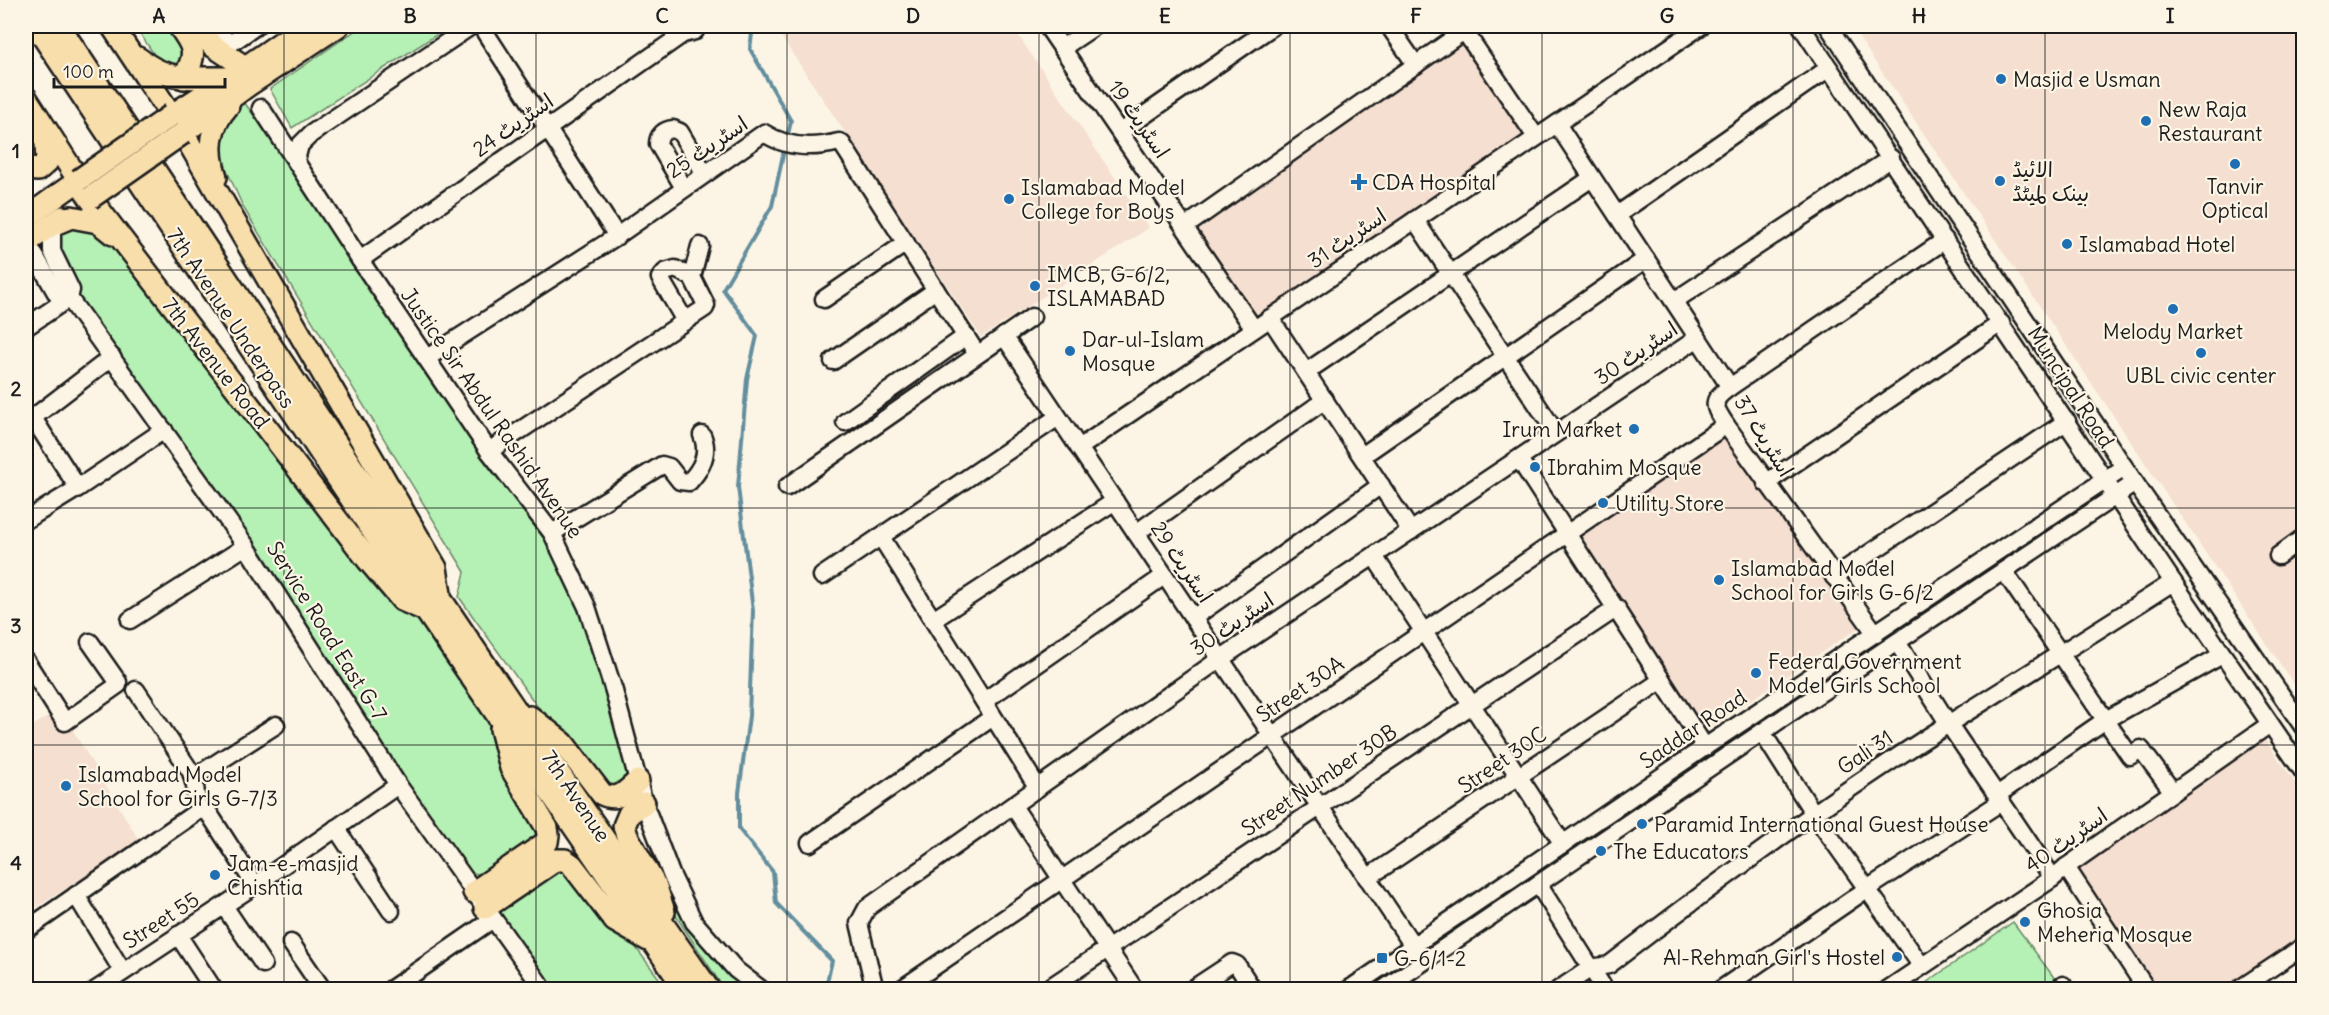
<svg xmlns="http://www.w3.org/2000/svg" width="2329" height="1015" font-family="Delius,'Playpen Sans Arabic',sans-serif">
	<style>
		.built { fill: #f5dfd0 }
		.green { fill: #b5f0b4; stroke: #688668; stroke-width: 1.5 }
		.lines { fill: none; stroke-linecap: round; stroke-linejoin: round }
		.stream { stroke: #648e9e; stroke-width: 4 }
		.minor-casing { stroke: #1c1c1c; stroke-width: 21 }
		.major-casing { stroke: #1c1c1c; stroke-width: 26 }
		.minor { stroke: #fcf5e5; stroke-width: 16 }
		.major { stroke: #f8deab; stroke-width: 21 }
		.major-bridge-casing { stroke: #1c1c1c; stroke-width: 26; stroke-linecap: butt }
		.major-bridge { stroke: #f8deab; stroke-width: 21 }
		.grid { fill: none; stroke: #1c1c1c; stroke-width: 1.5; stroke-opacity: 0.55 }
		.poi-dot { fill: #1f6fb2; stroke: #fcf5e5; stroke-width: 2 }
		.labels { text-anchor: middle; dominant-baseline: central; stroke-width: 4.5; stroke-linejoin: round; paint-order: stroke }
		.poi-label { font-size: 21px; fill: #1c1c1c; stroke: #fcf5e5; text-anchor: start }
		.street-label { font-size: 21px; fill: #1c1c1c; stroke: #fcf5e5 }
		.neatline { fill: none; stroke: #1c1c1c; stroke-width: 2 }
		.grid-label { font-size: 20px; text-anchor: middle; font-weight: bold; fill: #1c1c1c }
	</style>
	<rect width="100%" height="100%" fill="#fcf5e5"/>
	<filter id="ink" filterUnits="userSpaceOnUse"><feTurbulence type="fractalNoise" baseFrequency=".0167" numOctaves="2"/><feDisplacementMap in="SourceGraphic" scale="12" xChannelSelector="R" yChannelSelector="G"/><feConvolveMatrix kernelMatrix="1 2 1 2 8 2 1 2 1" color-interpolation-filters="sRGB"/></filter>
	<g filter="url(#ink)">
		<!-- built -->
		<g class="built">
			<path d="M 774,26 L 1012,26 L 1149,228 L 981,337 Z"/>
			<path d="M 1851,26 L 2303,26 L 2303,698 L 1963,192 Z"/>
			<path d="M 1462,36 L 1530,138 L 1256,320 L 1192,227 Z"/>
			<path d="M 1726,435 L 1863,625 L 1704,731 L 1577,534 Z"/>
			<path d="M 60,709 L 140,842 L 26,914 L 26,730 Z"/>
			<path d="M 2262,735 L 2303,794 L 2303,940 L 2232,989 L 2151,989 L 2071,868 Z"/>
		</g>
		<!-- green -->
		<g class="green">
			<path d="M 135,26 L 170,26 L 182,42 L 181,59 L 174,65 L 159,62 Z"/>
			<path d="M 362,26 L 450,26 L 292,128 L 270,89 Z"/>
			<path d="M 244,102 L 375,282 L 563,556 L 605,665 L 630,773 L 624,785 L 607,785 L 595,765 L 565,730 L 537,706 L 459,597 L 465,572 L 243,207 L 218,150 L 225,120 Z"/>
			<path d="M 98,222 L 347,533 L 404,613 L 419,617 L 487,720 L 498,762 L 537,826 L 537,834 L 480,874 L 471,873 L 414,794 L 142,385 L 78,298 L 62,267 L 56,227 Z"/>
			<path d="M 567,868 L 600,914 L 634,945 L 667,989 L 548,989 L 492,910 L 555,869 Z"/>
			<path d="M 675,907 L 709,952 L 753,989 L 724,989 L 676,916 Z"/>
			<path d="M 2013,922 L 2058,983 L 2050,990 L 1916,990 Z"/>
		</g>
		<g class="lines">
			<!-- stream -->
			<g class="stream">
				<path d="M 753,26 L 750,49 L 791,121 L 787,139"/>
				<path d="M 785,146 L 772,206 L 723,289 L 757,336 L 747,379 L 738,487 L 753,611 L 749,716 L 739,793 L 739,829 L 773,872 L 776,903 L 832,961 L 825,990"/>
			</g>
			<!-- minor casing -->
			<g class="minor-casing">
				<g id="minor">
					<path d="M 216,26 L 226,41 L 225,55"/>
					<path d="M 481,26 L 617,236"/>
					<path d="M 1047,26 L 1254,329"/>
					<path d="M 1389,26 L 1416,65"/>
					<path d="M 1461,26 L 1536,137"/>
					<path d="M 1801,26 L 2173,582 L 2304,773"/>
					<path d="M 1828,26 L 2135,483 L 2304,728"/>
					<path d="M 227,46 L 256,26"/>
					<path d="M 1062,48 L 1095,26"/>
					<path d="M 261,108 L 360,260 L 489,451 L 552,533 L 587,607 L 614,691 L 644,803 L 671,874 L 694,922 L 736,970 L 762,990"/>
					<path d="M 1557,124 L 1730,387"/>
					<path d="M 1120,132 L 1273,26"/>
					<path d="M 296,160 L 300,145 L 311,134 L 471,26"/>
					<path d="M 684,188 L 658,144 C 658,135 664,130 673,129 L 680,132 L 705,174"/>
					<path d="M 1617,215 L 1829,68"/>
					<path d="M 1415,220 L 1556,433"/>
					<path d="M 52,225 L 52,251 L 71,290 L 69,298"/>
					<path d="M 1186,226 L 1471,26"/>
					<path d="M 27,242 L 58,296 L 69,298"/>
					<path d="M 360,260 L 683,34 L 695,31"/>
					<path d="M 69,298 L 246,546 L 398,785 L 544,990"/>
					<path d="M 824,299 L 906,243"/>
					<path d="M 1674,301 L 1891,158"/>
					<path d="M 1270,318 L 1411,531"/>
					<path d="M 685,321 L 660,278 L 665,272 L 675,269 L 692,277"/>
					<path d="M 26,327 L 69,298"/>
					<path d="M 1004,336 L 1418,953"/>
					<path d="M 427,358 L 617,236 L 764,133 C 787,148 812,149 839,142 L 842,144 L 977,354"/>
					<path d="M 833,361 L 936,290"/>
					<path d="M 1306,372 L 1592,178"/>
					<path d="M 33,418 L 78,488"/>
					<path d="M 845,422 L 966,336"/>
					<path d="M 26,423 L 112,357"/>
					<path d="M 1079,448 L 1701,26"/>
					<path d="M 489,451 L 705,308 L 706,305 L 692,277 L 700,246"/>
					<path d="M 1362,456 L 1646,259"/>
					<path d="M 1519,459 L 1705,747"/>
					<path d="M 1766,483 L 2001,323"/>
					<path d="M 787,487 L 1032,317"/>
					<path d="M 26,520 L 78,488 L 164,430"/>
					<path d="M 552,533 L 662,465 L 669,467 L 680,481 L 689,482 C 702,468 710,453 702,435"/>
					<path d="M 1136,533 L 1325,400"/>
					<path d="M 881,537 L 1038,788"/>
					<path d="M 1374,556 L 1563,844"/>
					<path d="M 2278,556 L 2304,537"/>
					<path d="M 2004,571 L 2130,756 L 2141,749 L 2173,792"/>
					<path d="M 822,576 L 1058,417"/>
					<path d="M 1834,577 L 2067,421"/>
					<path d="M 1193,618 L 1381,485"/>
					<path d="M 130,620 L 246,546"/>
					<path d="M 933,620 L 1115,501"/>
					<path d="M 1876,634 L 1726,425 C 1713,405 1710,401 1730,387 L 1945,240"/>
					<path d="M 1897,642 L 1948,723 L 2053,878"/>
					<path d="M 26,661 L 65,722 L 118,685 L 118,682 L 90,642"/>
					<path d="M 136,690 L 191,772 L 195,786 L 198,811"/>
					<path d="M 984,701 L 1164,576"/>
					<path d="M 1762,732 L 1814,814 L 1921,965"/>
					<path d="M 193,778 L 276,725"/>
					<path d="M 1997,795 L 2104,721 L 2222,655"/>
					<path d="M 1013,806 L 1135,990"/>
					<path d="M 336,828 L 391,911"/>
					<path d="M 810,843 L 993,717"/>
					<path d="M 2066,867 L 2147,990"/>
					<path d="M 1367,878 L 1662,680"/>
					<path d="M 1538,884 L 1605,990"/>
					<path d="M 76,895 L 123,972"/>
					<path d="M 224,906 L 263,964"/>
					<path d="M 26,930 L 198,811 L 205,810 L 210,815 L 255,885"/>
					<path d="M 178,935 L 214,990"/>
					<path d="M 291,943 L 323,990"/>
					<path d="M 96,990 L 255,885 L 398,785"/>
					<path d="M 390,990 L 493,919"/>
					<path d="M 875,990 L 859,923 L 867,908 L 1220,659 L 1698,338"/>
					<path d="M 900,990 L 1726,425"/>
					<path d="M 1046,990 L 1617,608"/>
					<path d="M 1191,990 L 1232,963 L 1237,965 L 1253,990"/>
					<path d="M 1348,990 L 1705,747 L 2124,467"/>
					<path d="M 1382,990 L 1762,732 L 2135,483"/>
					<path d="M 1558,990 L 1591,968 L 1609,965 C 1719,880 1832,797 1950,723 C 2024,676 2099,630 2173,582"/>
					<path d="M 1720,990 L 1867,889 L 2001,802"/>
					<path d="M 1887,990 L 2053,878 L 2066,867 L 2270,724"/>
					<path d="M 2056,990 L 2063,985"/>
					<path d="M 2238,990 L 2304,946"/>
				</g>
			</g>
			<!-- major casing -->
			<g class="major-casing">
				<g id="major">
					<path d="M 36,26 L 426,611 L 686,990"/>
					<path d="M 59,26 C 273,349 486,672 709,990"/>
					<path d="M 112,26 L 183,133 L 436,568 L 440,594"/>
					<path d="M 179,26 C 195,48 197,53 184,78"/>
					<path d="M 197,26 L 213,46 L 245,67"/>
					<path d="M 138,58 C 169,83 192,77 230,78"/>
					<path d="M 26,98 L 90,198 L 368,560 L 402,600 L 423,609"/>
					<path d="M 172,115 L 230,78 L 305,26"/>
					<path d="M 183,133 L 247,86 L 338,26"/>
					<path d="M 26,169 L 38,170 L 47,162 L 46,143 L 41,131"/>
					<path d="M 216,177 C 207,150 209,127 228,106"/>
					<path d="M 26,218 L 79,180"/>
					<path d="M 52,225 L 71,217 L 98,222 L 113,234"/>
					<path d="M 26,243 L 63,217"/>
					<path d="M 530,717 L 563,743 L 602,794 C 619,802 625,792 638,781"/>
					<path d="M 644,803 L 629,814 L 624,826 L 627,836 L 656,887 L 664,912"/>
					<path d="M 474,892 L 547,842 L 548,835 L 547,828 L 511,768 L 501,729"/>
					<path d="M 485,908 L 556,860 L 565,860 L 572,865 L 615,921 L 648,940"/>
				</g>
			</g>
			<!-- minor -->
			<use href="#minor" class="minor"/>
			<!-- major -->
			<use href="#major" class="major"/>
			<!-- major-bridge casing -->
			<g class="major-bridge-casing">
				<g id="major-bridge">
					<path d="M 79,180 L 172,115"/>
					<path d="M 90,198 L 183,133"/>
				</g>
			</g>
			<!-- major-bridge -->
			<use href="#major-bridge" class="major-bridge"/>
		</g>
	</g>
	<!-- grid -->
	<path class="grid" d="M 284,26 L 284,990M 536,26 L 536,990M 787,26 L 787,990M 1039,26 L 1039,990M 1290,26 L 1290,990M 1542,26 L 1542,990M 1793,26 L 1793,990M 2045,26 L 2045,990M 26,270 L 2304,270M 26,508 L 2304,508M 26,745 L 2304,745"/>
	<!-- markers -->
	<g class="poi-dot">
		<circle cx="2001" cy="79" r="6"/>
		<circle cx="2146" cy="121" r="6"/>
		<circle cx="2235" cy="164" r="6"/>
		<circle cx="2000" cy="181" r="6"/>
		<path d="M1356 173h6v6h6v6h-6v6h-6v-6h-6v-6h6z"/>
		<circle cx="1009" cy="199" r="6"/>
		<circle cx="2067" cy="244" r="6"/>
		<circle cx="1035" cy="286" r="6"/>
		<circle cx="2173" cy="309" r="6"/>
		<circle cx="1070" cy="351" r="6"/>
		<circle cx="2201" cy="353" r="6"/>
		<circle cx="1634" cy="429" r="6"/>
		<circle cx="1535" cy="467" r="6"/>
		<circle cx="1603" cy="503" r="6"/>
		<circle cx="1719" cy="580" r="6"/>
		<circle cx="1756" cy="673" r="6"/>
		<circle cx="66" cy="786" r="6"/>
		<circle cx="1642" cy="824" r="6"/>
		<circle cx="1601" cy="851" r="6"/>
		<circle cx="215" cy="875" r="6"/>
		<circle cx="2025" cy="922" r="6"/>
		<circle cx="1897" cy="957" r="6"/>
		<rect x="1376" y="952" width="12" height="12" rx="3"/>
	</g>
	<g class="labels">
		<!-- poi labels -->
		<g class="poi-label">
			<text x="2013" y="79">Masjid e Usman</text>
			<text x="2158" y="109">New Raja<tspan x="2158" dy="24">Restaurant</tspan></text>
			<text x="2012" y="169">الائیڈ<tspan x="2012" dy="24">بینک لمیٹڈ</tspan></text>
			<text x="1372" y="182">CDA Hospital</text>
			<text x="2235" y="186" text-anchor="middle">Tanvir<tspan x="2235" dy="24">Optical</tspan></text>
			<text x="1021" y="187">Islamabad Model<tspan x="1021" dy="24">College for Boys</tspan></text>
			<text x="2079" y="244">Islamabad Hotel</text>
			<text x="1047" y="274">IMCB, G-6/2,<tspan x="1047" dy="24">ISLAMABAD</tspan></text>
			<text x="2173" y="331" text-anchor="middle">Melody Market</text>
			<text x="1082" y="339">Dar-ul-Islam<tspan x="1082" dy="24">Mosque</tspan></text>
			<text x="2201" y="375" text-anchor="middle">UBL civic center</text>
			<text x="1622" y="429" text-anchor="end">Irum Market</text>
			<text x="1547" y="467">Ibrahim Mosque</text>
			<text x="1615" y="503">Utility Store</text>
			<text x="1731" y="568">Islamabad Model<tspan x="1731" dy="24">School for Girls G-6/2</tspan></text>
			<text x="1768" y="661">Federal Government<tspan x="1768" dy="24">Model Girls School</tspan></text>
			<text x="78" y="774">Islamabad Model<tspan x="78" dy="24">School for Girls G-7/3</tspan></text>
			<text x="1654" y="824">Paramid International Guest House</text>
			<text x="1613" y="851">The Educators</text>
			<text x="227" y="863">Jam-e-masjid<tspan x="227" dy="24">Chishtia</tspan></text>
			<text x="2037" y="910">Ghosia<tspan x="2037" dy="24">Meheria Mosque</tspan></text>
			<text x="1885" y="957" text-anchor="end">Al-Rehman Girl's Hostel</text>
			<text x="1394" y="958">G-6/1-2</text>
		</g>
		<!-- street labels -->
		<g class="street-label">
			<text transform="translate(1139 119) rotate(55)">اسٹریٹ 19</text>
			<text transform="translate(513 125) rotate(-35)">اسٹریٹ 24</text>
			<text transform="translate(707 147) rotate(-34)">اسٹریٹ 25</text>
			<text transform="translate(1347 238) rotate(-34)">اسٹریٹ 31</text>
			<text transform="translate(231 318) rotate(56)">7th Avenue Underpass</text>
			<text transform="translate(1636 353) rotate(-34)">اسٹریٹ 30</text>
			<text transform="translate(216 363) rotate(52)">7th Avenue Road</text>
			<text transform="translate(2071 387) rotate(57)">Muncipal Road</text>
			<text transform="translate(492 413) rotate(55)">Justice Sir Abdul Rashid Avenue</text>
			<text transform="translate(1764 436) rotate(58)">اسٹریٹ 37</text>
			<text transform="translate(1182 562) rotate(56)">اسٹریٹ 29</text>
			<text transform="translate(1232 624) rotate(-34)">اسٹریٹ 30</text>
			<text transform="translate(327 631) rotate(58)">Service Road East G-7</text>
			<text transform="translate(1300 689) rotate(-34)">Street 30A</text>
			<text transform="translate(1693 729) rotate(-34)">Saddar Road</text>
			<text transform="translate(1865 752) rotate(-34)">Gali 31</text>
			<text transform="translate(1502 760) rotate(-34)">Street 30C</text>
			<text transform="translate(1319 780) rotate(-34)">Street Number 30B</text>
			<text transform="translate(576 796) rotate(56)">7th Avenue</text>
			<text transform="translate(2066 840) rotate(-35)">اسٹریٹ 40</text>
			<text transform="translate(161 920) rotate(-33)">Street 55</text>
		</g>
	</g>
	<!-- margin -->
	<rect width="2329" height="1015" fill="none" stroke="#fcf5e5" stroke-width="66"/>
	<!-- scale -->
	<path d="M54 78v9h171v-9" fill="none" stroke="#1c1c1c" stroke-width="3"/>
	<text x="63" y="78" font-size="18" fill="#1c1c1c" stroke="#fcf5e5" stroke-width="4.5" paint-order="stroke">100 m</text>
	<rect x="33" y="33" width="2263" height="949" class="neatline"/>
	<g class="grid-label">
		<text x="159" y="23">A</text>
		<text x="410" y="23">B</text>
		<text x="662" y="23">C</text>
		<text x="913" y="23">D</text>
		<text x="1165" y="23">E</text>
		<text x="1416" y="23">F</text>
		<text x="1667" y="23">G</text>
		<text x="1919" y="23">H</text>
		<text x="2170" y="23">I</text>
		<text x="16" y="158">1</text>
		<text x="16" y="396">2</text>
		<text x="16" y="633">3</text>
		<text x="16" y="870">4</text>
	</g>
</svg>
